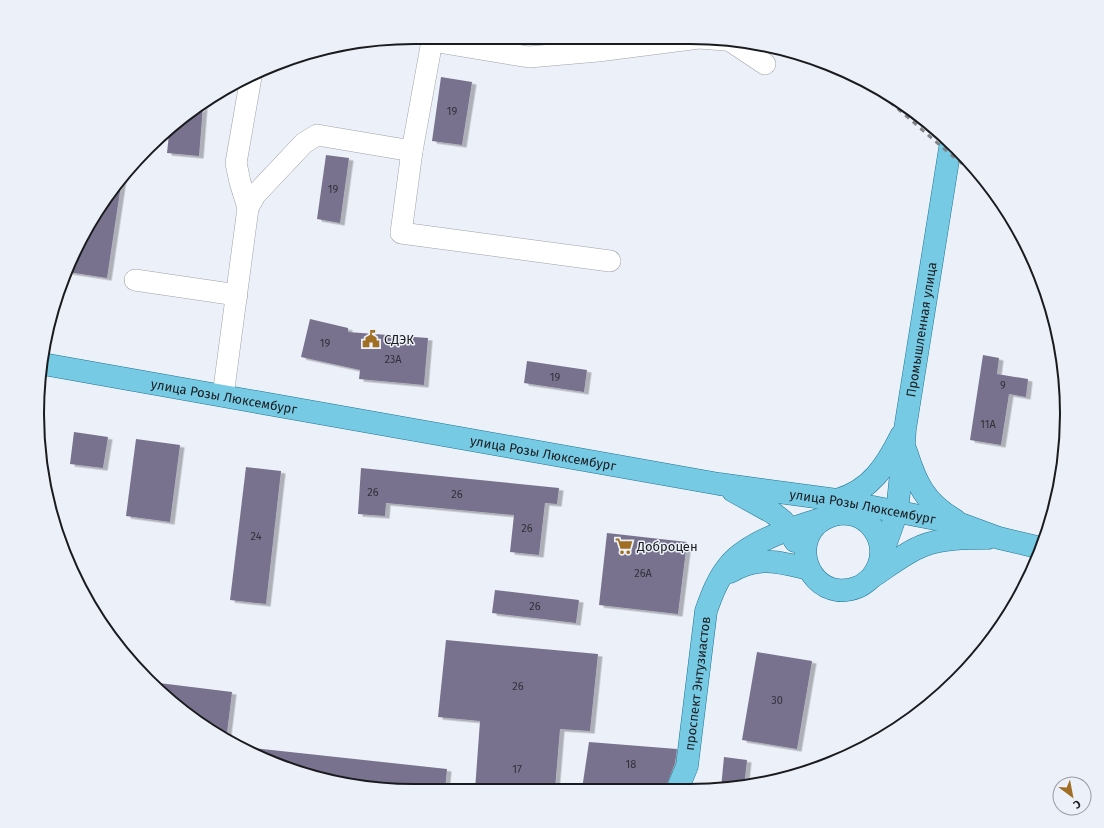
<svg xmlns="http://www.w3.org/2000/svg" width="1104" height="828" font-family="'Fira Sans',sans-serif">
	<style>
		.building { fill: #78728e; filter: url(#shadow) }
		.lines { fill: none; stroke-linecap: round; stroke-linejoin: round }
		.minor-casing { stroke: #9ea2a9; stroke-width: 22 }
		.major-casing { stroke: #1c7593; stroke-width: 23 }
		.minor { stroke: #fff; stroke-width: 21 }
		.major { stroke: #77cae4; stroke-width: 22 }
		.rail { stroke: #818489; stroke-width: 3; stroke-dasharray: 5 5; stroke-linecap: butt }
		.labels { text-anchor: middle; dominant-baseline: central; stroke-width: 3; stroke-linejoin: round; paint-order: stroke }
		.number-label { font-size: 11px; fill: #32313a }
		.street-label { font-size: 13px; fill: #1a1b1e; stroke: #ecf0f8 }
		.poi-label { font-size: 13px; fill: #1a1b1e; stroke: #ecf0f8; text-anchor: start }
		.rim { fill: none; stroke: #1a1b1e; stroke-width: 2 }
	</style>
	<defs>
		<filter id="shadow"><feDropShadow dx="4.5" dy="2.5" stdDeviation="0" flood-color="#0004"/></filter>
	</defs>
	<rect width="100%" height="100%" fill="#ecf0f8"/>
	<!-- building -->
	<g class="building">
		<path d="M 441,77 L 472,82 L 462,145 L 432,141 Z"/>
		<path d="M 203,106 L 199,156 L 167,153 L 169,134 Z"/>
		<path d="M 326,155 L 349,158 L 340,223 L 317,219 Z"/>
		<path d="M 122,178 L 107,278 L 68,272 L 76,247 Z"/>
		<path d="M 310,319 L 348,328 L 348,332 L 428,338 L 424,385 L 359,379 L 360,370 L 301,357 Z"/>
		<path d="M 983,355 L 999,358 L 997,374 L 1028,379 L 1026,397 L 1009,394 L 1001,445 L 970,440 Z"/>
		<path d="M 527,361 L 587,370 L 584,392 L 524,383 Z"/>
		<path d="M 74,432 L 108,437 L 103,468 L 70,464 Z"/>
		<path d="M 136,439 L 180,445 L 170,522 L 126,516 Z"/>
		<path d="M 246,467 L 281,471 L 266,604 L 230,600 Z"/>
		<path d="M 361,468 L 559,488 L 557,504 L 545,503 L 539,555 L 510,552 L 514,515 L 386,503 L 385,516 L 358,514 Z"/>
		<path d="M 607,533 L 687,542 L 678,614 L 599,605 Z"/>
		<path d="M 495,590 L 579,600 L 576,623 L 492,613 Z"/>
		<path d="M 446,640 L 598,654 L 590,731 L 560,729 L 555,789 L 475,790 L 480,721 L 438,717 Z"/>
		<path d="M 757,652 L 812,661 L 797,749 L 742,740 Z"/>
		<path d="M 151,682 L 232,692 L 226,741 L 166,698 Z"/>
		<path d="M 589,742 L 677,749 L 675,763 L 666,787 L 582,789 Z"/>
		<path d="M 253,748 L 447,769 L 445,790 L 389,790 L 316,778 L 253,752 Z"/>
		<path d="M 724,757 L 747,760 L 744,787 L 721,788 Z"/>
	</g>
	<g class="lines">
		<!-- minor casing -->
		<g class="minor-casing">
			<g id="minor">
				<path d="M 729,40 L 765,64"/>
				<path d="M 412,151 L 401,233 L 610,261"/>
				<path d="M 248,208 L 240,182 L 236,163 L 251,77"/>
				<path d="M 135,280 L 237,295"/>
				<path d="M 223,396 L 248,208 L 255,195 L 304,143 L 317,135 L 412,151 L 432,41 L 529,57 L 598,51 L 699,38 L 725,40"/>
			</g>
		</g>
		<!-- major casing -->
		<g class="major-casing">
			<g id="major">
				<path id="s1" d="M 43,364 L 719,484 L 837,500 L 961,524 L 999,538 L 1041,548"/>
				<path d="M 906,451 C 916,483 925,503 955,520"/>
				<path d="M 733,491 L 773,513 L 783,521 L 795,541"/>
				<path d="M 837,500 C 871,490 886,466 901,436"/>
				<path id="s2" d="M 881,557 L 897,512 L 904,444 L 905,429 L 950,148"/>
				<path d="M 730,572 C 759,555 779,562 809,569"/>
				<path d="M 871,578 C 899,544 863,498 824,519 C 793,536 803,585 837,590 C 844,591 851,590 858,587 C 864,585 869,579 875,575 C 890,565 905,553 922,546 C 942,538 966,538 988,538"/>
				<path id="s3" d="M 678,788 L 687,766 L 706,611 C 712,594 718,578 730,564 C 750,541 794,527 824,518"/>
			</g>
		</g>
		<!-- minor -->
		<use href="#minor" class="minor"/>
		<!-- major -->
		<use href="#major" class="major"/>
		<!-- rail -->
		<path class="rail" d="M 875,89 L 949,153 L 990,186"/>
	</g>
	<!-- icons -->
	<defs>
		<g id="civic-bare" transform="scale(1.38)"><path d="M-.6-6.5H3V-4.5H.6V-3L4-1V1h2V6H-6V1h2V-1L-.6-3ZM-1.2 2.5V6h2.4V2.5Z" fill="#a16f24" stroke="#ecf0f8" stroke-width="2.5" paint-order="stroke"/></g>
		<g id="supermarket-bare" transform="scale(1.38)"><path d="M-6-5.5h2.5l.6 2H6L4.5 2H-2.5L-4.4-4H-6ZM-1.5 3.2a1.3 1.3 0 1 0 .1 0ZM3 3.2a1.3 1.3 0 1 0 .1 0Z" fill="#a16f24" stroke="#ecf0f8" stroke-width="2.5" paint-order="stroke"/></g>
	</defs>
	<g fill-rule="evenodd">
		<use href="#civic-bare" x="371" y="339"/>
		<use href="#supermarket-bare" x="624" y="546"/>
	</g>
	<g class="labels">
		<!-- number labels -->
		<g class="number-label">
			<text x="452" y="111">19</text>
			<text x="333" y="189">19</text>
			<text x="325" y="343">19</text>
			<text x="393" y="359">23А</text>
			<text x="555" y="377">19</text>
			<text x="1003" y="385">9</text>
			<text x="988" y="424">11А</text>
			<text x="373" y="492">26</text>
			<text x="457" y="494">26</text>
			<text x="527" y="528">26</text>
			<text x="256" y="536">24</text>
			<text x="643" y="573">26А</text>
			<text x="535" y="606">26</text>
			<text x="518" y="686">26</text>
			<text x="777" y="700">30</text>
			<text x="631" y="764">18</text>
			<text x="517" y="769">17</text>
		</g>
		<!-- street labels -->
		<g class="street-label">
			<text stroke="none"><textPath href="#s2" startOffset="232">Промышленная улица</textPath></text>
			<text stroke="none"><textPath href="#s1" startOffset="184">улица Розы Люксембург</textPath></text>
			<text stroke="none"><textPath href="#s1" startOffset="508">улица Розы Люксембург</textPath></text>
			<text stroke="none"><textPath href="#s1" startOffset="832">улица Розы Люксембург</textPath></text>
			<text stroke="none"><textPath href="#s3" startOffset="107">проспект Энтузиастов</textPath></text>
		</g>
		<!-- poi labels -->
		<g class="poi-label">
			<text x="384" y="339">СДЭК</text>
			<text x="637" y="546">Доброцен</text>
		</g>
	</g>
	<!-- crop -->
	<path d="M0 0H1104V828H0ZM414 44H690A370 370 0 0 1 1060 414V414A370 370 0 0 1 690 784H414A370 370 0 0 1 44 414V414A370 370 0 0 1 414 44Z" fill="#ecf0f8" fill-rule="evenodd"/>
	<path class="rim" d="M414 44H690A370 370 0 0 1 1060 414V414A370 370 0 0 1 690 784H414A370 370 0 0 1 44 414V414A370 370 0 0 1 414 44Z"/>
	<!-- north arrow -->
	<g transform="translate(1072 796) rotate(148)"><circle r="19" fill="#ecf0f8" stroke="#989ba1"/>
	<path d="M0-3L7 15L0 10L-7 15Z" fill="#a16f24"/>
	<text y="-6" font-size="11" font-weight="bold" text-anchor="middle" fill="#1a1b1e">С</text>
	</g>
</svg>
